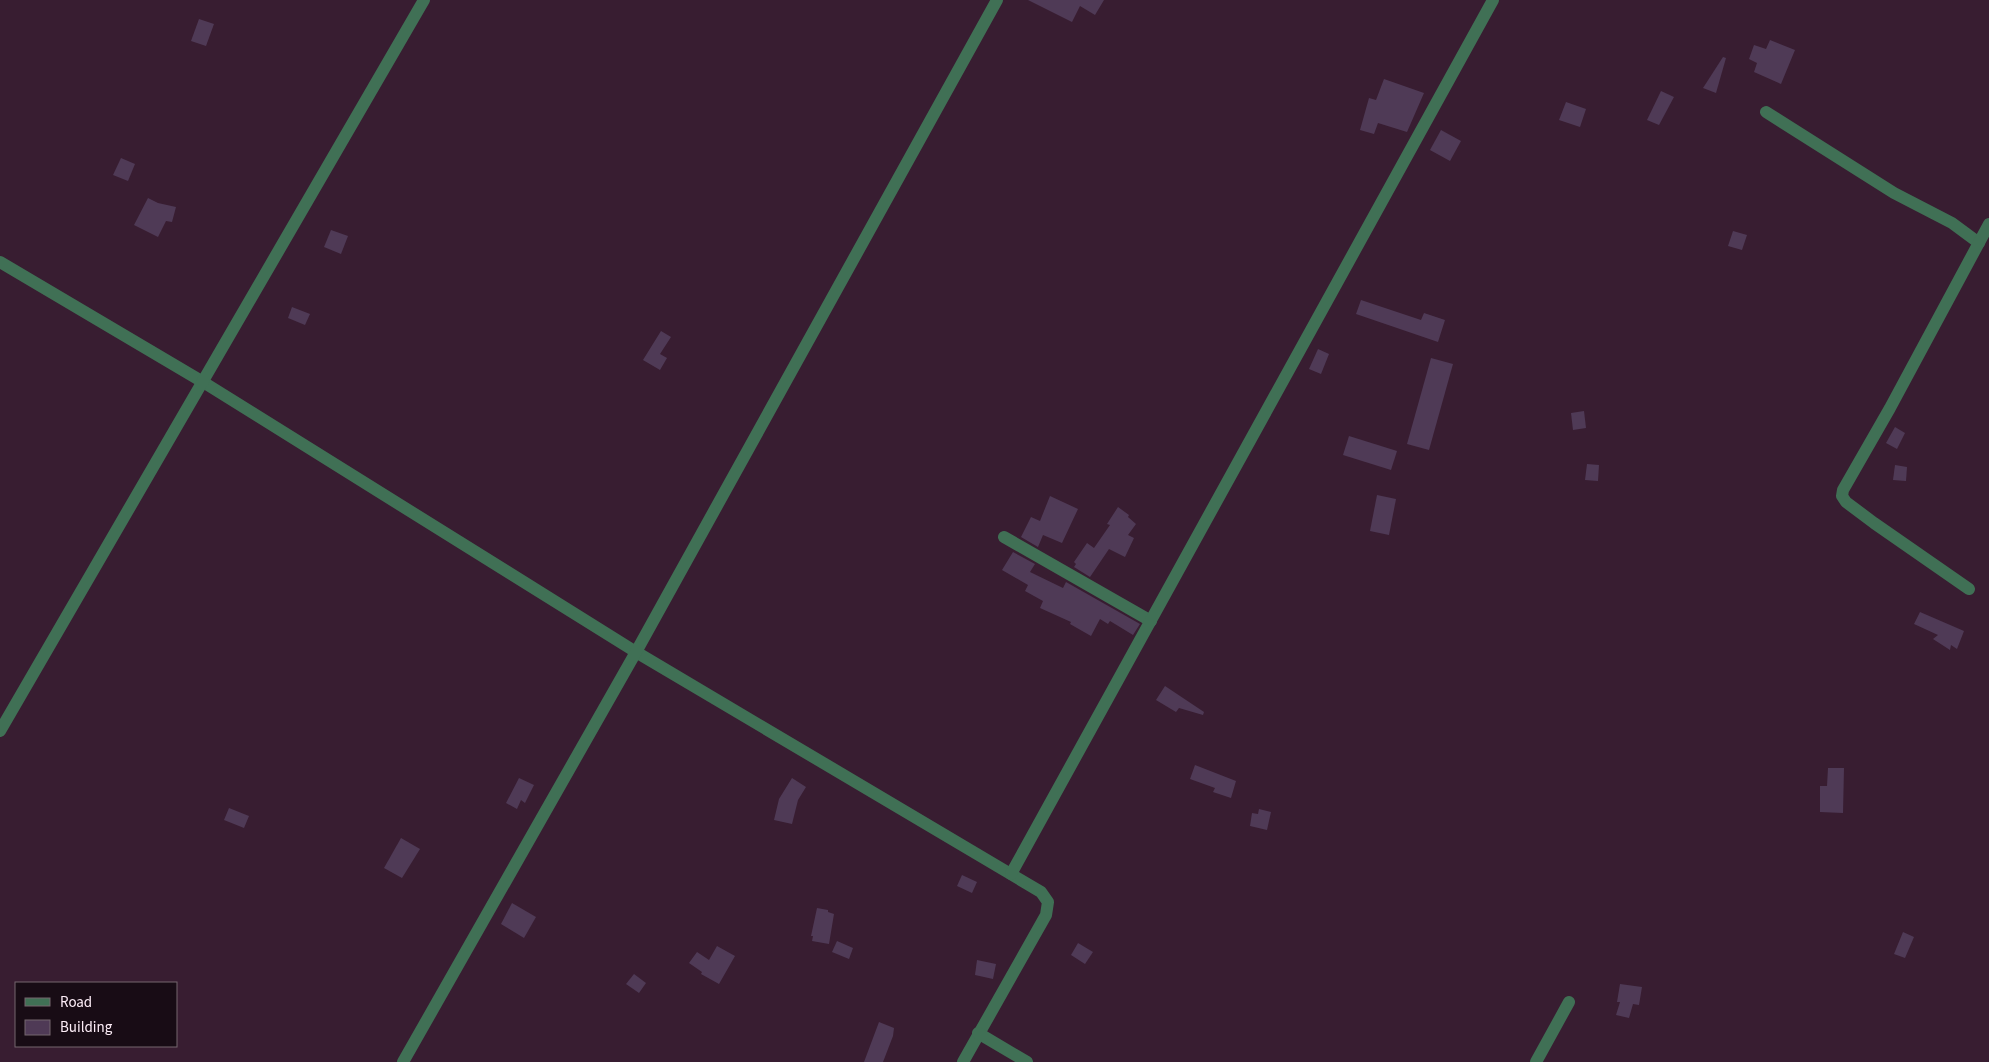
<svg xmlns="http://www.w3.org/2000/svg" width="1989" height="1062" font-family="'Source Sans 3',sans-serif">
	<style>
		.building { fill: #4f3a56 }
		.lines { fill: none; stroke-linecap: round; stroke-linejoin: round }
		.street { stroke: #407055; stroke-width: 12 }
	</style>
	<rect width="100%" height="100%" fill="#381d31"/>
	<!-- building -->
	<g class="building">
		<path d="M 1028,0 L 1104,0 L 1095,15 L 1080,6 L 1072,22 Z"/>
		<path d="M 199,19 L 214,24 L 206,46 L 191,41 Z"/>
		<path d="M 1770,40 L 1795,50 L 1781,84 L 1754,72 L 1757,63 L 1749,59 L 1754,45 L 1766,49 Z"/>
		<path d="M 1723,57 L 1726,58 L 1716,93 L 1703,88 Z"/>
		<path d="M 1384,79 L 1424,93 L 1407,132 L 1378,123 L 1374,134 L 1360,130 L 1369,98 L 1376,100 Z"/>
		<path d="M 1661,91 L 1674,97 L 1659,125 L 1647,120 Z"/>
		<path d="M 1566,102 L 1586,109 L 1580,127 L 1559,120 Z"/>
		<path d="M 1441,130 L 1461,141 L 1450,161 L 1430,150 Z"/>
		<path d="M 121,158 L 135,164 L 128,181 L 113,175 Z"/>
		<path d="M 148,198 L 158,203 L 176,207 L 172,222 L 166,221 L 158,237 L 134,225 Z"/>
		<path d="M 331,230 L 348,236 L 341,254 L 324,247 Z"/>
		<path d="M 1733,231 L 1747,235 L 1742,250 L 1728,246 Z"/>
		<path d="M 1361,300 L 1421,320 L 1424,313 L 1445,320 L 1438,342 L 1356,314 Z"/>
		<path d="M 292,307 L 310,314 L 305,325 L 288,318 Z"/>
		<path d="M 661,331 L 671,337 L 660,354 L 667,358 L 660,370 L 643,360 Z"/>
		<path d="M 1318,349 L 1329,354 L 1321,374 L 1309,369 Z"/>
		<path d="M 1431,358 L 1453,364 L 1429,450 L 1407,444 Z"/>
		<path d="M 1584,411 L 1586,428 L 1573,430 L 1571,413 Z"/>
		<path d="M 1895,427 L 1905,433 L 1897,449 L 1886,443 Z"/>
		<path d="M 1349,436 L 1397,451 L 1391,470 L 1343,455 Z"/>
		<path d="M 1587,464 L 1599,465 L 1598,481 L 1585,480 Z"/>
		<path d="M 1895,465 L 1907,467 L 1906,481 L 1893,480 Z"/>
		<path d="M 1377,495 L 1396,499 L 1389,535 L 1370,531 Z"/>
		<path d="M 1050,496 L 1078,509 L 1062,543 L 1043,535 L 1038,547 L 1021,537 L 1031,517 L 1040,521 Z"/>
		<path d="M 1118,507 L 1129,515 L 1128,517 L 1136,524 L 1128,535 L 1134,538 L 1125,557 L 1109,549 L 1090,577 L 1074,567 L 1076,564 L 1074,562 L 1087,543 L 1094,548 L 1110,525 L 1107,524 Z"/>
		<path d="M 1013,552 L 1035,564 L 1030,572 L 1063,588 L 1066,582 L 1140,624 L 1133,635 L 1110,621 L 1108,624 L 1100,619 L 1091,636 L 1070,624 L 1071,622 L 1040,608 L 1043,601 L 1025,591 L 1028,585 L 1002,570 Z"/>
		<path d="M 1920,612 L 1964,631 L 1957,649 L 1951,645 L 1950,650 L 1933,639 L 1938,635 L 1914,624 Z"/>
		<path d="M 1165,686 L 1204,712 L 1203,715 L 1179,708 L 1176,712 L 1156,700 Z"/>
		<path d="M 1195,765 L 1236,781 L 1231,798 L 1213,792 L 1215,788 L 1190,779 Z"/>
		<path d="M 1828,768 L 1844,768 L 1843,813 L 1820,812 L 1820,786 L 1827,786 Z"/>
		<path d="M 519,778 L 534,785 L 525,803 L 521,800 L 517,809 L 506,803 Z"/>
		<path d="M 792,778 L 806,787 L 798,800 L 792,824 L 774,820 L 779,799 Z"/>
		<path d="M 229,808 L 249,816 L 244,828 L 224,820 Z"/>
		<path d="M 1259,809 L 1271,812 L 1267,830 L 1250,826 L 1252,813 L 1258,814 Z"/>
		<path d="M 401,838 L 420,849 L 402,878 L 384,868 Z"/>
		<path d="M 962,875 L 977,882 L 972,893 L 957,886 Z"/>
		<path d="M 512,903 L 536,917 L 524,938 L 501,924 Z"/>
		<path d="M 817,908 L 828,910 L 828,912 L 834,914 L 829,944 L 812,941 L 813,936 L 811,936 Z"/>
		<path d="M 1903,932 L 1914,937 L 1905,958 L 1894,954 Z"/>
		<path d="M 837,941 L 853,948 L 849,959 L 832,952 Z"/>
		<path d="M 1078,943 L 1093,952 L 1085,964 L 1071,955 Z"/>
		<path d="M 717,946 L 735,956 L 719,984 L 701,974 L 702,972 L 689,963 L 697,952 L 709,960 Z"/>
		<path d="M 977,960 L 996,964 L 993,979 L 975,975 Z"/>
		<path d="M 634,974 L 646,983 L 639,993 L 626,984 Z"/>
		<path d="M 1620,984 L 1642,987 L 1639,1005 L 1633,1004 L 1629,1018 L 1616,1015 L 1620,1002 L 1617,1002 Z"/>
		<path d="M 879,1022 L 894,1028 L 893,1036 L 883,1062 L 864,1062 Z"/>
	</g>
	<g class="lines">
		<!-- street -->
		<g class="street">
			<path d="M 1766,112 L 1894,193 L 1952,223 L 1979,243"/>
			<path d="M 0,262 L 203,382 L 636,652 L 1041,892 L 1048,902 L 1046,915 L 963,1062"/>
			<path d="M 1004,537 L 1151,621"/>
			<path d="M 1969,589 L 1874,523 L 1846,502 L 1842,496 L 1843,490 L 1890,408 L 1989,224"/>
			<path d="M 0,731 L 424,0"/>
			<path d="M 1011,874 L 1493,0"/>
			<path d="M 978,1033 L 1027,1062"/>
			<path d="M 403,1062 L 636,652 L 997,0"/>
			<path d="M 1536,1062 L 1569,1002"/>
		</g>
	</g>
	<!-- legend -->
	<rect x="15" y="982" width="162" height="65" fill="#180c15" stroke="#74666f"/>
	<rect x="25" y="998" width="25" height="8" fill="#407055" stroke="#74666f"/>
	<text x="60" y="1007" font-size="15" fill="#fdedf7">Road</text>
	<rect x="25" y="1020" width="25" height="15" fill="#4f3a56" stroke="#74666f"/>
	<text x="60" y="1032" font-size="15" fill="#fdedf7">Building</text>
</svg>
